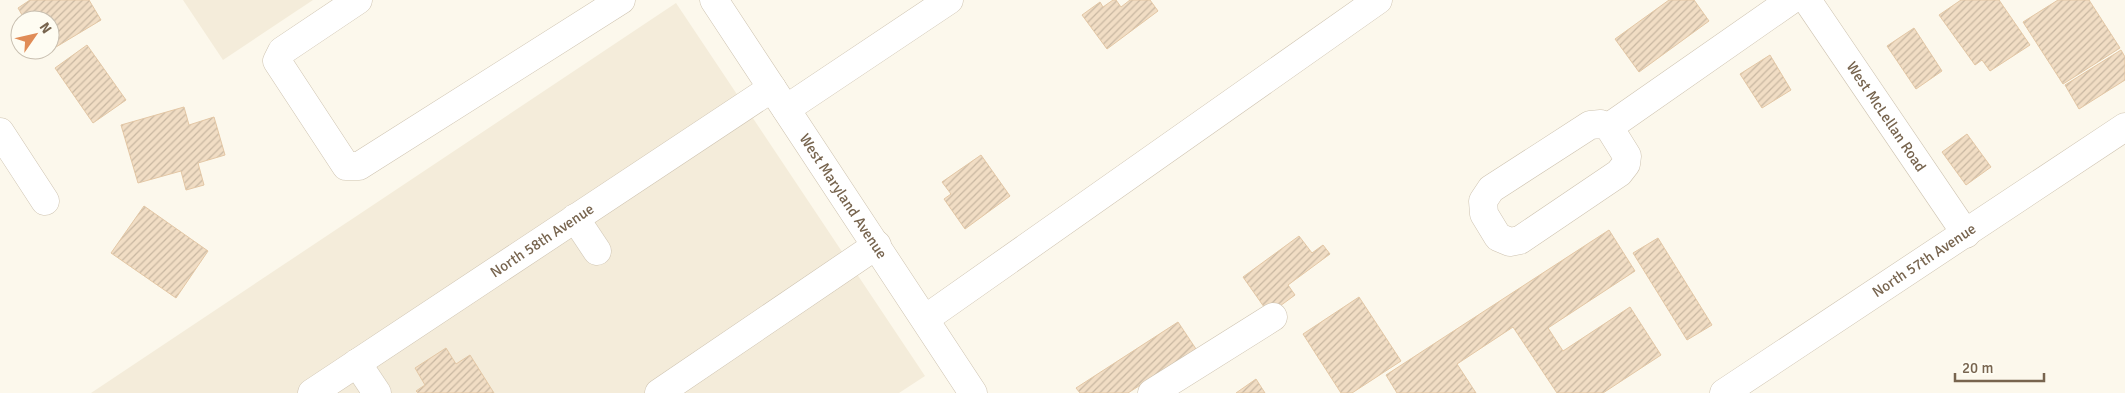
<svg xmlns="http://www.w3.org/2000/svg" width="2125" height="393" font-family="Signika,sans-serif">
	<style>
		.residential { fill: #f4ecda }
		.building { fill: url(#building-hatch); stroke: #e3c7a5 }
		.lines { fill: none; stroke-linecap: round; stroke-linejoin: round }
		.minor-casing { stroke: #cec3b0; stroke-width: 29 }
		.minor { stroke: #fff; stroke-width: 28 }
		.labels { text-anchor: middle; dominant-baseline: central; stroke-width: 4.5; stroke-linejoin: round; paint-order: stroke }
		.street-label { font-size: 15px; fill: #77644e; stroke: #fefcf2 }
	</style>
	<defs>
		<pattern id="building-hatch" width="6" height="6" patternUnits="userSpaceOnUse" patternTransform="scale(1.25)"><rect width="6" height="6" fill="#f1ddc4"/><path d="M-1 1l2-2M0 6l6-6M5 7l2-2" fill="none" stroke="#c8b7a1"/></pattern>
	</defs>
	<rect width="100%" height="100%" fill="#fcf8ec"/>
	<!-- residential -->
	<g class="residential">
		<path d="M 183,0 L 313,0 L 223,60 Z"/>
		<path d="M 676,3 L 925,376 L 899,393 L 91,393 Z"/>
	</g>
	<!-- building -->
	<g class="building">
		<path d="M 30,0 L 89,0 L 101,20 L 46,53 L 44,50 L 50,50 L 50,20 L 25,20 L 18,8 Z"/>
		<path d="M 1113,0 L 1116,0 L 1121,7 L 1130,0 L 1150,0 L 1158,11 L 1107,49 L 1082,15 L 1100,2 L 1103,7 Z"/>
		<path d="M 1669,0 L 1694,0 L 1709,21 L 1639,72 L 1615,39 Z"/>
		<path d="M 1961,0 L 1999,0 L 2030,45 L 1990,71 L 1982,60 L 1975,65 L 1939,15 Z"/>
		<path d="M 2058,0 L 2089,0 L 2120,48 L 2063,84 L 2023,22 Z"/>
		<path d="M 1914,28 L 1942,71 L 1916,89 L 1887,46 Z"/>
		<path d="M 87,45 L 126,100 L 93,123 L 55,68 Z"/>
		<path d="M 2121,50 L 2125,57 L 2125,80 L 2079,109 L 2065,85 Z"/>
		<path d="M 1770,55 L 1791,90 L 1762,108 L 1740,74 Z"/>
		<path d="M 184,107 L 189,125 L 214,117 L 225,155 L 198,163 L 204,185 L 186,190 L 181,171 L 138,183 L 121,125 Z"/>
		<path d="M 1967,134 L 1991,167 L 1966,185 L 1942,152 Z"/>
		<path d="M 981,155 L 1010,196 L 965,229 L 944,199 L 951,194 L 942,182 Z"/>
		<path d="M 144,206 L 208,251 L 176,298 L 111,253 Z"/>
		<path d="M 1609,230 L 1635,271 L 1548,328 L 1563,351 L 1630,307 L 1661,355 L 1603,393 L 1557,393 L 1513,327 L 1457,364 L 1476,393 L 1397,393 L 1386,375 Z"/>
		<path d="M 1299,236 L 1312,253 L 1323,245 L 1330,254 L 1288,285 L 1295,295 L 1269,314 L 1243,277 Z"/>
		<path d="M 1658,238 L 1712,325 L 1687,340 L 1633,253 Z"/>
		<path d="M 1359,297 L 1401,361 L 1352,393 L 1341,393 L 1303,334 Z"/>
		<path d="M 1178,322 L 1196,349 L 1128,393 L 1080,393 L 1076,388 Z"/>
		<path d="M 446,348 L 456,364 L 470,355 L 494,393 L 418,393 L 416,391 L 425,385 L 415,368 Z"/>
		<path d="M 1256,379 L 1265,393 L 1236,393 Z"/>
	</g>
	<g class="lines">
		<!-- minor casing -->
		<g class="minor-casing">
			<g id="minor">
				<path d="M 358,0 L 282,51 L 277,61 L 346,166 L 359,166 L 621,0"/>
				<path id="s1" d="M 714,0 L 973,393"/>
				<path id="s2" d="M 1807,0 L 1966,234"/>
				<path d="M 786,109 L 949,0"/>
				<path d="M 1601,124 L 1609,127 L 1627,156 L 1626,164 L 1619,173 L 1520,240 L 1510,242 L 1498,237 L 1484,214 L 1483,201 L 1491,189 L 1590,125 Z"/>
				<path d="M 1609,127 L 1791,0"/>
				<path d="M 0,132 L 45,201"/>
				<path d="M 575,218 L 597,251"/>
				<path d="M 925,319 L 1378,0"/>
				<path d="M 357,363 L 377,393"/>
				<path id="s3" d="M 312,393 L 772,88"/>
				<path d="M 659,393 L 877,245"/>
				<path d="M 1152,393 L 1273,317"/>
				<path id="s4" d="M 1724,393 L 2125,127"/>
			</g>
		</g>
		<!-- minor -->
		<use href="#minor" class="minor"/>
	</g>
	<g class="labels">
		<!-- street labels -->
		<g class="street-label">
			<text stroke="none"><textPath href="#s2" startOffset="141">West McLellan Road</textPath></text>
			<text stroke="none"><textPath href="#s1" startOffset="235">West Maryland Avenue</textPath></text>
			<text stroke="none"><textPath href="#s3" startOffset="276">North 58th Avenue</textPath></text>
			<text stroke="none"><textPath href="#s4" startOffset="240">North 57th Avenue</textPath></text>
		</g>
	</g>
	<!-- north arrow -->
	<g transform="translate(35 35) rotate(56)"><circle r="24" fill="#fefcf2" stroke="#c8bfb0"/>
	<path d="M0-4L9 19L0 12L-9 19Z" fill="#e08c57"/>
	<text y="-8" font-size="14" font-weight="bold" text-anchor="middle" fill="#77644e">N</text>
	</g>
	<!-- scale -->
	<path d="M1955 373v8h89v-8" fill="none" stroke="#77644e" stroke-width="2.5"/>
	<text x="1962" y="373" font-size="15" fill="#77644e" stroke="#fefcf2" stroke-width="4" paint-order="stroke">20 m</text>
</svg>
